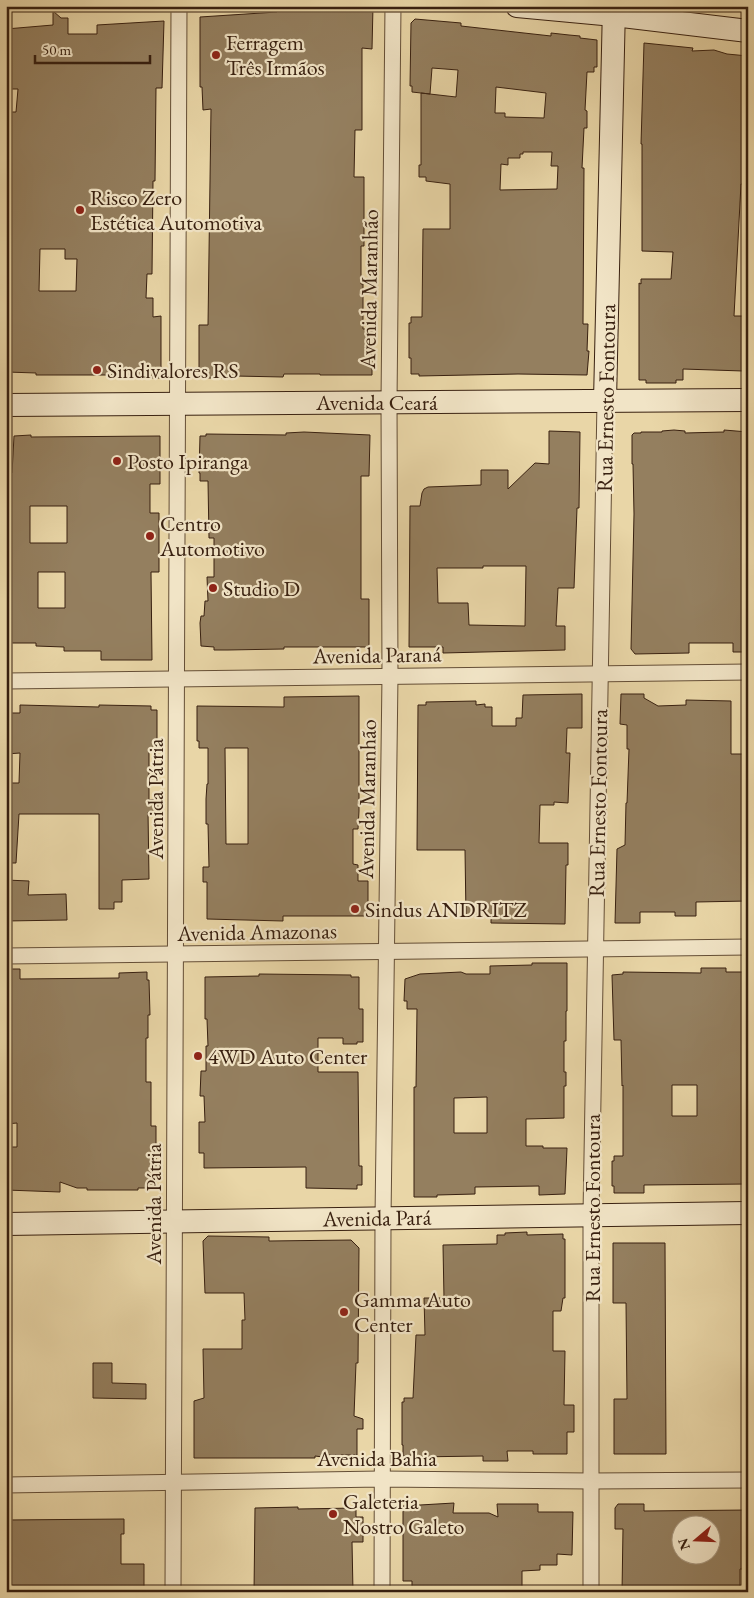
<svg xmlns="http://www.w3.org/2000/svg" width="754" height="1598" font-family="'EB Garamond',serif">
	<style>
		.building { fill: #947f5f; stroke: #382010; fill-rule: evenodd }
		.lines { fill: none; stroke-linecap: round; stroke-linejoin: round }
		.street-casing { stroke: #644e36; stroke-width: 17 }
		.secondary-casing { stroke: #382010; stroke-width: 24 }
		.street { stroke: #f1e4c6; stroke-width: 15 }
		.secondary { stroke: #f1e4c6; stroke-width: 22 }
		.poi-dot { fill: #8f2418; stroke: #f1e4c6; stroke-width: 2 }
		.labels { text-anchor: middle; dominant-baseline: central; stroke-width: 4.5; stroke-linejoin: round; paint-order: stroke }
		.poi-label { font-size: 22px; fill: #382010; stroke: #f1e4c6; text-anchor: start }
		.street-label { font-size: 22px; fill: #382010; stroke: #f1e4c6 }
	</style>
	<rect width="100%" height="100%" fill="#e9d6a7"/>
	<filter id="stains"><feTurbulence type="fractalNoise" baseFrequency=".004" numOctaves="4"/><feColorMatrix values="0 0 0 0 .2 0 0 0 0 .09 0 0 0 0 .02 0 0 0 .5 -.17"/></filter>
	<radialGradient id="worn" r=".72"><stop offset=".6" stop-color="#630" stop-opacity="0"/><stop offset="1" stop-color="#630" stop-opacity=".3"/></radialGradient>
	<!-- building -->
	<g class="building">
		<path d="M 277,6 L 292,6 L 292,11 L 341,10 L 341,6 L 373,6 L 372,49 L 362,48 L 362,130 L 355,130 L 354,177 L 364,177 L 364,246 L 361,246 L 361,284 L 363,284 L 363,329 L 372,329 L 372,375 L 320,375 L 320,374 L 284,374 L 283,377 L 235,376 L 235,378 L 207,378 L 207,376 L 199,376 L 199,325 L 208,325 L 211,109 L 203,110 L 202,87 L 200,87 L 200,17 L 277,12 Z"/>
		<path d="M 53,11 L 61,18 L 68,18 L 68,34 L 97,34 L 97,25 L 164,21 L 162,88 L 156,88 L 155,181 L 153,181 L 152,274 L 147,274 L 146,298 L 153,298 L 153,317 L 161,316 L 161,378 L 135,378 L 135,375 L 36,375 L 36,373 L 7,372 L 6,112 L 16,112 L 18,89 L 6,89 L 6,29 L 53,25 ZM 40,249 L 65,249 L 65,259 L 77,259 L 76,291 L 39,291 Z"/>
		<path d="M 415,19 L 461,23 L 461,26 L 551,36 L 551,33 L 569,35 L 580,36 L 580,38 L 597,40 L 597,67 L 594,67 L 594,72 L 587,72 L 585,110 L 587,111 L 587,128 L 584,128 L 582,168 L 584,168 L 583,324 L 588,324 L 587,351 L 589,351 L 587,375 L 518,374 L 419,376 L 419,374 L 411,374 L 411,358 L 409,358 L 409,323 L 411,323 L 411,317 L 422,317 L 423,229 L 450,229 L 450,184 L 426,181 L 426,177 L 419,177 L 419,165 L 421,165 L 421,93 L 456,97 L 458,70 L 432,68 L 430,94 L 412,92 L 412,86 L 410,86 L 411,23 ZM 496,87 L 546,93 L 544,118 L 505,117 L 505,113 L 495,113 ZM 523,152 L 552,152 L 551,166 L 558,166 L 557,189 L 500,190 L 501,164 L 508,165 L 508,158 L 520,158 L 520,154 L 523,154 Z"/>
		<path d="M 644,43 L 693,48 L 692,51 L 714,50 L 727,54 L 748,56 L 748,185 L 741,184 L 734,316 L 746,316 L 743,371 L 683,369 L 683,380 L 676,380 L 676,383 L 646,383 L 646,380 L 639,380 L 639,283 L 641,284 L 641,279 L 671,279 L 673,252 L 642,251 L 642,144 L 641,144 Z"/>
		<path d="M 674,430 L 685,431 L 685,433 L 724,432 L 724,430 L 748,432 L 748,652 L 733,652 L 733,643 L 689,643 L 689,653 L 635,654 L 631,649 L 634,514 L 633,464 L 632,464 L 632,435 L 634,433 L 641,433 L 641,432 L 662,432 L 662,431 Z"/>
		<path d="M 549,431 L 580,432 L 579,508 L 577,508 L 574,588 L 558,588 L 556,626 L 565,626 L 565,650 L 443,653 L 443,647 L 409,647 L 410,506 L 420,506 L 422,493 L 424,489 L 428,487 L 481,485 L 481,470 L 508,470 L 508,489 L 535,463 L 549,464 ZM 483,566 L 526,566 L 525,626 L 469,625 L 468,603 L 438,603 L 437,568 L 483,568 Z"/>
		<path d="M 304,432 L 370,435 L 369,476 L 361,476 L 361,599 L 369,599 L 369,647 L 284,647 L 284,649 L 228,650 L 214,650 L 214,647 L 201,646 L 200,623 L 201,616 L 204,616 L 205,601 L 208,601 L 207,577 L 214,577 L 214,538 L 209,538 L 208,481 L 200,481 L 200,473 L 199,473 L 200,436 L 206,436 L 206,434 L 286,435 L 286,433 Z"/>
		<path d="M 31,435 L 31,437 L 160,436 L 160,484 L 150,484 L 150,513 L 159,513 L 159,572 L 151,572 L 152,660 L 101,660 L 101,651 L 64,651 L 64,647 L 36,646 L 36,643 L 6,643 L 7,472 L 12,473 L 14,436 ZM 30,506 L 67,506 L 67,543 L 30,543 ZM 38,572 L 65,572 L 65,608 L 38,608 Z"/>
		<path d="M 582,694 L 582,728 L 567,728 L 566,753 L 570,753 L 568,803 L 554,802 L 554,805 L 540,805 L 539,843 L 568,843 L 568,865 L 566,865 L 565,924 L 491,923 L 491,916 L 466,916 L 465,850 L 417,850 L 418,705 L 426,705 L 426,702 L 476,701 L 476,705 L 485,704 L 485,707 L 492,707 L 492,726 L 516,726 L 516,718 L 522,718 L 523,695 Z"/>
		<path d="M 621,694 L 644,694 L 644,698 L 658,706 L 686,705 L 686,700 L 731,701 L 731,754 L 748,754 L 748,901 L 696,902 L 696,916 L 675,916 L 675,912 L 640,912 L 640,923 L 615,923 L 617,849 L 625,845 L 626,803 L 627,803 L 629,749 L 627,749 L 627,725 L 620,724 Z"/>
		<path d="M 359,696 L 359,811 L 358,829 L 353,829 L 353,864 L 358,865 L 358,881 L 368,881 L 368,916 L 283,916 L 283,921 L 207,919 L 207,882 L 203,882 L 203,867 L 209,867 L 208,824 L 206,824 L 206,799 L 207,784 L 208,784 L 208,748 L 199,748 L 199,741 L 197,741 L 197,706 L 284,707 L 284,697 ZM 225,748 L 248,748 L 248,844 L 226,844 Z"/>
		<path d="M 20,705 L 99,707 L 99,705 L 151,706 L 151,710 L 157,710 L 157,740 L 155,740 L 155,749 L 149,749 L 149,800 L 158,799 L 158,812 L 148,812 L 149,879 L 122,880 L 122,902 L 114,902 L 114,909 L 99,909 L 99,814 L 19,814 L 16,863 L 6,863 L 6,783 L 19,783 L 20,753 L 6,754 L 6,737 L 8,737 L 9,713 L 20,713 Z"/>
		<path d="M 6,880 L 29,881 L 28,895 L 66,894 L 67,920 L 6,921 Z"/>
		<path d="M 532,963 L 567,963 L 567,1011 L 566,1011 L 566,1041 L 564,1041 L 564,1072 L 566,1072 L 566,1086 L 564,1086 L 564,1118 L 526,1119 L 526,1146 L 543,1146 L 543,1148 L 567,1148 L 565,1194 L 539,1195 L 539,1186 L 475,1187 L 475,1194 L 437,1195 L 437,1197 L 414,1197 L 414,1087 L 416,1087 L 417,1009 L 407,1009 L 407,1001 L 404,1001 L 405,979 L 420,974 L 461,972 L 466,974 L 490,974 L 490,966 L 532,965 ZM 487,1097 L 487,1133 L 454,1133 L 454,1098 Z"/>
		<path d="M 701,968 L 726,968 L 726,972 L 748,972 L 748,1184 L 644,1185 L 644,1193 L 614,1193 L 614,1186 L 612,1186 L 612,1161 L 614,1161 L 614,1156 L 623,1156 L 623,1085 L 622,1086 L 621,1040 L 614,1040 L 612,975 L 623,974 L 623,972 L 701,973 ZM 672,1085 L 697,1085 L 697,1116 L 672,1116 Z"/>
		<path d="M 6,969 L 20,969 L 20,979 L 119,978 L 119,973 L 147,972 L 147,980 L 149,980 L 150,1015 L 148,1015 L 148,1038 L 146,1038 L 146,1082 L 151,1082 L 151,1126 L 156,1126 L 156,1188 L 138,1188 L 138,1190 L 87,1190 L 87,1188 L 77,1188 L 60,1182 L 60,1192 L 6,1190 L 8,1147 L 17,1147 L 17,1123 L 6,1124 Z"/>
		<path d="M 259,974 L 351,975 L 351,977 L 359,977 L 359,1009 L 363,1009 L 363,1042 L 357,1042 L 357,1044 L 343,1044 L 343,1038 L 318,1038 L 318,1072 L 358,1072 L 359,1166 L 362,1166 L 362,1185 L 357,1185 L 357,1189 L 306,1188 L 306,1167 L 204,1168 L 204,1153 L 199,1153 L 199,1122 L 205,1122 L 204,1096 L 200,1096 L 201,1071 L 206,1071 L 206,1046 L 208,1046 L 207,1019 L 205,1019 L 205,977 L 259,976 Z"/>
		<path d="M 527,1232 L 527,1235 L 563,1234 L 563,1239 L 565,1239 L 565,1298 L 563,1298 L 561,1311 L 553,1311 L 553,1351 L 565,1351 L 564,1405 L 574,1405 L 574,1432 L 567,1432 L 567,1454 L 533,1454 L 533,1451 L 507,1451 L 508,1461 L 483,1461 L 483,1456 L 413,1457 L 413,1455 L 403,1456 L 403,1445 L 402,1445 L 402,1402 L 404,1402 L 404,1398 L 413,1398 L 416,1335 L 425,1335 L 424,1298 L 444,1298 L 443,1245 L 497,1244 L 497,1235 L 505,1235 L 505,1233 Z"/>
		<path d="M 208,1236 L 269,1237 L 269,1241 L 351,1240 L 359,1248 L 358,1363 L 356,1363 L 354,1416 L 363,1419 L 363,1429 L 357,1429 L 357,1455 L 323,1455 L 323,1457 L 315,1456 L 315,1458 L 194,1458 L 194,1401 L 204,1398 L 203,1349 L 242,1349 L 242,1320 L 245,1320 L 244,1293 L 205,1293 L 203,1241 Z"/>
		<path d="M 613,1243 L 665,1243 L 666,1454 L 614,1454 L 614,1399 L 627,1399 L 626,1303 L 613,1303 Z"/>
		<path d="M 93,1363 L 112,1363 L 112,1383 L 146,1384 L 146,1399 L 93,1398 Z"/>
		<path d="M 454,1503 L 453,1513 L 489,1513 L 498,1517 L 497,1504 L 538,1504 L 538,1512 L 573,1512 L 572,1555 L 557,1554 L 557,1565 L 540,1565 L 540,1570 L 522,1571 L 522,1592 L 412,1592 L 412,1581 L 403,1581 L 403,1506 Z"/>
		<path d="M 618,1504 L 644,1504 L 644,1511 L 748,1510 L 748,1569 L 740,1569 L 740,1592 L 622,1592 L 623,1529 L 615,1529 L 615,1508 ZM 682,1526 L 712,1526 L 712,1556 L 682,1556 Z"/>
		<path d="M 298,1507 L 298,1509 L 356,1508 L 356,1517 L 363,1517 L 363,1542 L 352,1542 L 353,1592 L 254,1592 L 255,1508 Z"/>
		<path d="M 124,1519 L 124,1534 L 121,1534 L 121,1564 L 144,1564 L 144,1592 L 8,1592 L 6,1520 Z"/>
	</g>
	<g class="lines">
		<!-- street casing -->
		<g class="street-casing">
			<g id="street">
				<path d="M 6,681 L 748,672"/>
				<path d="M 6,956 L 748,947"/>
				<path d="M 6,1485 L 381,1479 L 591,1481 L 748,1480"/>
				<path d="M 173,1592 L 179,6"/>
				<path d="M 382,1592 L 383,1218 L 390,676 L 389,402 L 393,6"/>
				<path d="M 591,1592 L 591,1214 L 605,401"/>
			</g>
		</g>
		<!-- secondary casing -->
		<g class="secondary-casing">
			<g id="secondary">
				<path d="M 517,6 L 614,15 L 748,31"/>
				<path d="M 605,401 L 614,6"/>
				<path d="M 6,405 L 748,400"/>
				<path d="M 6,1224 L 748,1213"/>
			</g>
		</g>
		<!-- street -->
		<use href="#street" class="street"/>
		<!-- secondary -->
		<use href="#secondary" class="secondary"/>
	</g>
	<!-- markers -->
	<g class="poi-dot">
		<circle cx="216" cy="55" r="5"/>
		<circle cx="80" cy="210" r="5"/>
		<circle cx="97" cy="370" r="5"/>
		<circle cx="117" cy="461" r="5"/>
		<circle cx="150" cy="536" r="5"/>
		<circle cx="213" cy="588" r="5"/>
		<circle cx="355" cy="909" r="5"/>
		<circle cx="198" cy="1056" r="5"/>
		<circle cx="344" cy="1312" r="5"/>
		<circle cx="333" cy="1514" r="5"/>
	</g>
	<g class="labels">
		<!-- poi labels -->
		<g class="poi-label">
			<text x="226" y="42">Ferragem<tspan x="226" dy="25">Três Irmãos</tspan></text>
			<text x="90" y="197">Risco Zero<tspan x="90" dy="25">Estética Automotiva</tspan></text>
			<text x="107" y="370">Sindivalores RS</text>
			<text x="127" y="461">Posto Ipiranga</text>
			<text x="160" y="523">Centro<tspan x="160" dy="25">Automotivo</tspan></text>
			<text x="223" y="588">Studio D</text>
			<text x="365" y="909">Sindus ANDRITZ</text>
			<text x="208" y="1056">4WD Auto Center</text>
			<text x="354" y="1299">Gamma Auto<tspan x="354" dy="25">Center</tspan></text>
			<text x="343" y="1501">Galeteria<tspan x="343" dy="25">Nostro Galeto</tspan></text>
		</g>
		<!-- street labels -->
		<g class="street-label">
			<text transform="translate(369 289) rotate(-89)">Avenida Maranhão</text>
			<text transform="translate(606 398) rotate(-89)">Rua Ernesto Fontoura</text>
			<text x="377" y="402">Avenida Ceará</text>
			<text transform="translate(377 655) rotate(-1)">Avenida Paraná</text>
			<text transform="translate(155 799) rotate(-90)">Avenida Pátria</text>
			<text transform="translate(367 799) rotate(-89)">Avenida Maranhão</text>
			<text transform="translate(598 803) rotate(-89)">Rua Ernesto Fontoura</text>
			<text transform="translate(257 932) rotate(-1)">Avenida Amazonas</text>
			<text transform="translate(153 1204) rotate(-90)">Avenida Pátria</text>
			<text transform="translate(592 1208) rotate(-90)">Rua Ernesto Fontoura</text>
			<text transform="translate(377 1218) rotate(-1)">Avenida Pará</text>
			<text x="377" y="1458">Avenida Bahia</text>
		</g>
	</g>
	<!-- margin -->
	<rect width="754" height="1598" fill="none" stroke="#e9d6a7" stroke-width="25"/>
	<rect x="8" y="8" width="739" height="1583" fill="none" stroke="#382010" stroke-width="2.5"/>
	<rect x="12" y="12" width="729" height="1573" fill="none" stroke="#382010"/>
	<!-- north arrow -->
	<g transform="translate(696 1540) rotate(251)"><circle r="24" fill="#f1e4c6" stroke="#a7967d"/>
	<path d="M0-4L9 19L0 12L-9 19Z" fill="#8f2418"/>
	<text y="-8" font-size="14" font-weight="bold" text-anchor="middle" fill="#382010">N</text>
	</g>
	<!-- scale -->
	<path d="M35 55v8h115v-8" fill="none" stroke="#382010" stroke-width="2.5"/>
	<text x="42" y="55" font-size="15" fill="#382010" stroke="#f1e4c6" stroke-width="4" paint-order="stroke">50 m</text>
	<rect width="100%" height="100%" filter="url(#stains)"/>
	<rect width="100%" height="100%" fill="url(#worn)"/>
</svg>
